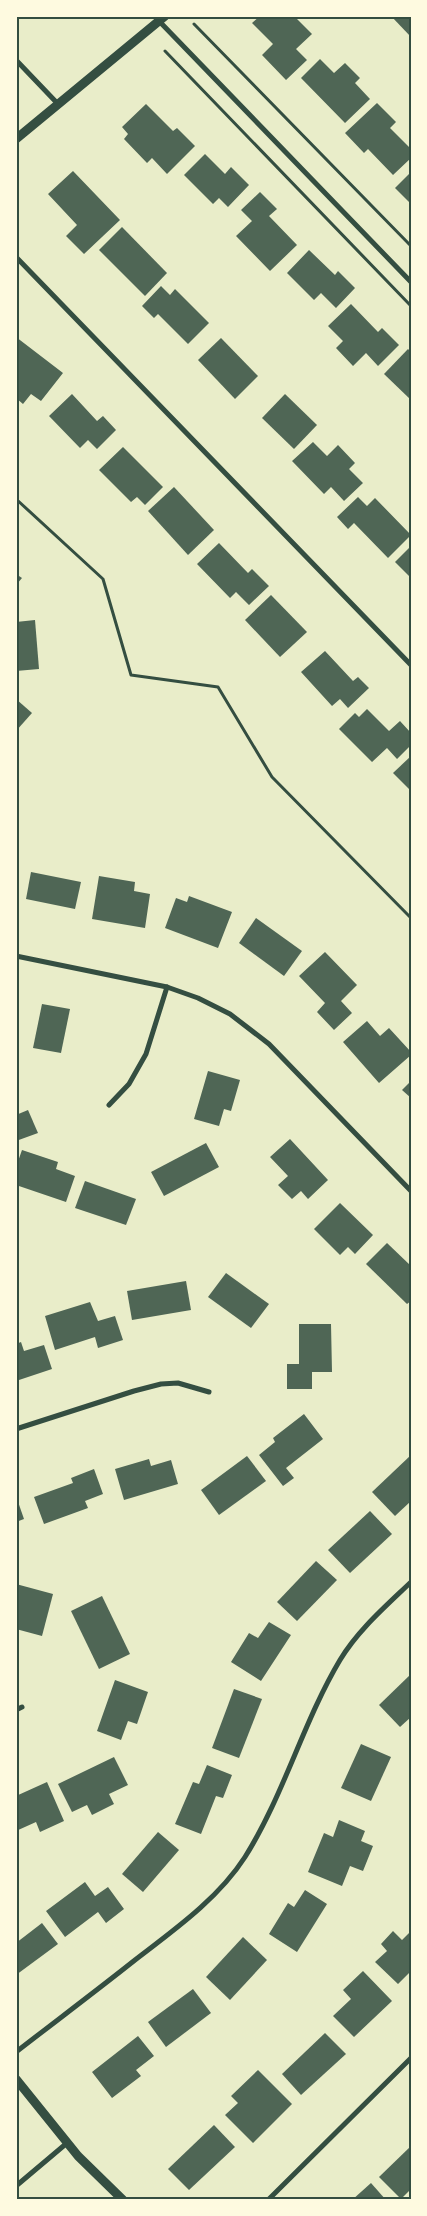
<svg xmlns="http://www.w3.org/2000/svg" width="427" height="2216" font-family="Quicksand,sans-serif">
	<style>
		.building { fill: #4f6655 }
		.lines { fill: none; stroke-linecap: round; stroke-linejoin: round }
		.path { stroke: #344e41; stroke-width: 3 }
		.minor { stroke: #344e41; stroke-width: 5 }
		.tertiary { stroke: #344e41; stroke-width: 9 }
		.neatline { fill: none; stroke: #344e41; stroke-width: 2 }
	</style>
	<rect width="100%" height="100%" fill="#e9edc9"/>
	<!-- building -->
	<g class="building">
		<path d="M 260,16 L 294,16 L 312,34 L 296,49 L 307,60 L 286,80 L 262,55 L 273,44 L 252,23 Z"/>
		<path d="M 391,16 L 411,16 L 411,37 Z"/>
		<path d="M 320,59 L 334,73 L 345,63 L 360,78 L 355,83 L 370,99 L 345,123 L 301,78 Z"/>
		<path d="M 377,103 L 396,122 L 390,128 L 411,149 L 411,158 L 393,175 L 368,149 L 364,153 L 345,133 Z"/>
		<path d="M 146,104 L 173,131 L 177,128 L 195,146 L 167,174 L 152,158 L 147,163 L 124,139 L 128,134 L 122,127 Z"/>
		<path d="M 205,154 L 225,174 L 231,167 L 249,185 L 228,207 L 219,198 L 213,204 L 184,175 Z"/>
		<path d="M 73,171 L 120,220 L 84,254 L 66,236 L 77,225 L 48,194 Z"/>
		<path d="M 411,172 L 411,204 L 395,188 Z"/>
		<path d="M 260,192 L 277,209 L 269,216 L 297,245 L 270,271 L 236,236 L 252,221 L 241,210 Z"/>
		<path d="M 122,227 L 167,273 L 145,296 L 99,250 Z"/>
		<path d="M 309,250 L 335,275 L 338,271 L 355,288 L 336,308 L 321,293 L 314,300 L 287,273 Z"/>
		<path d="M 161,286 L 170,295 L 175,289 L 209,323 L 188,344 L 158,314 L 154,318 L 142,306 Z"/>
		<path d="M 351,304 L 378,332 L 382,328 L 399,345 L 378,366 L 366,353 L 353,366 L 336,348 L 343,341 L 328,326 Z"/>
		<path d="M 16,337 L 63,373 L 41,401 L 31,394 L 23,404 L 16,398 Z"/>
		<path d="M 221,338 L 258,376 L 235,399 L 198,360 Z"/>
		<path d="M 408,349 L 411,352 L 411,400 L 384,374 Z"/>
		<path d="M 72,394 L 97,421 L 103,416 L 116,430 L 97,449 L 88,440 L 80,448 L 49,416 Z"/>
		<path d="M 285,394 L 317,425 L 294,449 L 262,418 Z"/>
		<path d="M 313,442 L 327,456 L 338,445 L 355,463 L 349,469 L 363,483 L 344,501 L 331,487 L 324,494 L 292,461 Z"/>
		<path d="M 123,447 L 163,487 L 145,505 L 137,497 L 131,502 L 99,470 Z"/>
		<path d="M 174,487 L 214,530 L 188,555 L 148,511 Z"/>
		<path d="M 358,497 L 367,506 L 375,498 L 411,535 L 388,558 L 354,523 L 348,529 L 337,517 Z"/>
		<path d="M 219,543 L 248,573 L 252,569 L 269,586 L 249,605 L 236,592 L 230,598 L 197,564 Z"/>
		<path d="M 411,546 L 411,578 L 395,562 Z"/>
		<path d="M 16,574 L 22,578 L 16,585 Z"/>
		<path d="M 271,595 L 307,632 L 280,657 L 245,620 Z"/>
		<path d="M 35,620 L 39,669 L 16,671 L 16,622 Z"/>
		<path d="M 325,651 L 353,681 L 358,677 L 369,688 L 348,708 L 340,699 L 332,706 L 301,672 Z"/>
		<path d="M 16,699 L 32,713 L 16,731 Z"/>
		<path d="M 367,709 L 389,731 L 400,721 L 411,733 L 411,745 L 397,759 L 387,748 L 372,762 L 339,729 L 355,713 L 359,717 Z"/>
		<path d="M 411,756 L 411,791 L 393,773 Z"/>
		<path d="M 31,872 L 81,882 L 75,909 L 26,899 Z"/>
		<path d="M 99,876 L 135,882 L 134,891 L 150,894 L 145,928 L 92,919 Z"/>
		<path d="M 189,896 L 232,912 L 218,948 L 165,928 L 176,898 L 187,902 Z"/>
		<path d="M 256,918 L 302,951 L 284,976 L 239,943 Z"/>
		<path d="M 325,952 L 357,985 L 341,1001 L 352,1013 L 334,1030 L 317,1012 L 325,1003 L 299,976 Z"/>
		<path d="M 42,1004 L 70,1009 L 61,1053 L 33,1048 Z"/>
		<path d="M 367,1021 L 380,1036 L 389,1028 L 411,1052 L 411,1055 L 379,1083 L 343,1042 Z"/>
		<path d="M 208,1071 L 240,1080 L 231,1111 L 224,1109 L 219,1126 L 194,1119 Z"/>
		<path d="M 411,1081 L 411,1098 L 402,1090 Z"/>
		<path d="M 28,1110 L 38,1133 L 16,1141 L 16,1115 Z"/>
		<path d="M 290,1139 L 328,1180 L 308,1199 L 301,1191 L 292,1199 L 278,1185 L 288,1176 L 270,1157 Z"/>
		<path d="M 206,1143 L 219,1167 L 164,1196 L 151,1172 Z"/>
		<path d="M 22,1150 L 58,1162 L 56,1169 L 75,1176 L 66,1202 L 16,1185 L 16,1167 Z"/>
		<path d="M 85,1181 L 136,1199 L 126,1225 L 75,1208 Z"/>
		<path d="M 340,1203 L 373,1235 L 355,1254 L 348,1247 L 340,1255 L 314,1229 Z"/>
		<path d="M 387,1243 L 411,1266 L 411,1301 L 407,1304 L 366,1264 Z"/>
		<path d="M 226,1273 L 269,1304 L 251,1328 L 208,1297 Z"/>
		<path d="M 186,1281 L 191,1310 L 132,1320 L 127,1291 Z"/>
		<path d="M 90,1302 L 98,1321 L 115,1316 L 123,1340 L 98,1348 L 95,1337 L 55,1350 L 45,1316 Z"/>
		<path d="M 299,1324 L 331,1324 L 332,1372 L 312,1372 L 312,1389 L 287,1389 L 287,1364 L 299,1364 Z"/>
		<path d="M 21,1342 L 24,1351 L 44,1345 L 52,1369 L 16,1381 L 16,1344 Z"/>
		<path d="M 304,1414 L 323,1439 L 286,1468 L 294,1478 L 283,1486 L 259,1455 L 275,1442 L 273,1438 Z"/>
		<path d="M 411,1455 L 411,1501 L 395,1516 L 372,1492 Z"/>
		<path d="M 247,1456 L 266,1481 L 219,1515 L 201,1490 Z"/>
		<path d="M 149,1459 L 151,1466 L 171,1460 L 178,1484 L 124,1500 L 115,1469 Z"/>
		<path d="M 94,1469 L 103,1494 L 85,1501 L 88,1508 L 44,1524 L 34,1497 L 73,1483 L 71,1478 Z"/>
		<path d="M 16,1496 L 24,1519 L 16,1522 Z"/>
		<path d="M 370,1511 L 392,1534 L 350,1573 L 328,1550 Z"/>
		<path d="M 316,1561 L 337,1580 L 297,1621 L 277,1602 Z"/>
		<path d="M 16,1584 L 53,1594 L 42,1636 L 16,1629 Z"/>
		<path d="M 102,1596 L 130,1654 L 99,1669 L 71,1611 Z"/>
		<path d="M 269,1622 L 291,1635 L 261,1681 L 231,1662 L 249,1633 L 258,1638 Z"/>
		<path d="M 411,1674 L 411,1717 L 400,1727 L 379,1705 Z"/>
		<path d="M 115,1680 L 148,1692 L 137,1724 L 128,1721 L 121,1740 L 97,1731 Z"/>
		<path d="M 234,1689 L 262,1699 L 239,1758 L 212,1748 Z"/>
		<path d="M 361,1744 L 391,1757 L 371,1801 L 341,1788 Z"/>
		<path d="M 114,1757 L 128,1785 L 109,1794 L 114,1804 L 92,1815 L 87,1805 L 72,1812 L 58,1784 Z"/>
		<path d="M 207,1765 L 232,1775 L 223,1798 L 216,1796 L 201,1834 L 175,1824 L 193,1782 L 199,1784 Z"/>
		<path d="M 47,1782 L 64,1821 L 40,1832 L 36,1822 L 16,1831 L 16,1796 Z"/>
		<path d="M 339,1820 L 365,1831 L 361,1841 L 373,1846 L 363,1871 L 350,1866 L 342,1886 L 308,1872 L 324,1833 L 333,1837 Z"/>
		<path d="M 158,1832 L 179,1850 L 143,1892 L 122,1874 Z"/>
		<path d="M 85,1882 L 95,1896 L 108,1887 L 124,1909 L 106,1923 L 98,1912 L 65,1937 L 46,1911 Z"/>
		<path d="M 305,1890 L 327,1904 L 297,1952 L 269,1934 L 288,1903 L 294,1907 Z"/>
		<path d="M 42,1923 L 58,1944 L 16,1975 L 16,1943 Z"/>
		<path d="M 393,1931 L 402,1940 L 411,1931 L 411,1971 L 398,1984 L 375,1962 L 387,1951 L 381,1944 Z"/>
		<path d="M 243,1937 L 267,1960 L 230,2000 L 206,1977 Z"/>
		<path d="M 363,1971 L 392,2001 L 354,2037 L 333,2016 L 351,1999 L 343,1990 Z"/>
		<path d="M 193,1989 L 211,2013 L 166,2047 L 148,2022 Z"/>
		<path d="M 325,2033 L 346,2054 L 301,2095 L 282,2074 Z"/>
		<path d="M 138,2036 L 154,2056 L 136,2070 L 141,2076 L 112,2098 L 92,2072 Z"/>
		<path d="M 258,2070 L 292,2104 L 253,2143 L 225,2115 L 238,2103 L 231,2096 Z"/>
		<path d="M 214,2125 L 235,2147 L 189,2190 L 168,2169 Z"/>
		<path d="M 411,2146 L 411,2189 L 401,2199 L 379,2177 Z"/>
		<path d="M 371,2183 L 386,2200 L 352,2200 Z"/>
	</g>
	<g class="lines">
		<!-- path -->
		<g class="path">
			<path d="M 194,24 L 411,246"/>
			<path d="M 165,51 L 411,306"/>
			<path d="M 16,499 L 103,579 L 131,675 L 218,687 L 272,777 L 411,918"/>
		</g>
		<!-- minor -->
		<g class="minor">
			<path d="M 159,21 L 411,282"/>
			<path d="M 16,60 L 58,104"/>
			<path d="M 16,257 L 411,665"/>
			<path d="M 16,956 L 167,987 L 198,998 L 230,1014 L 269,1044 L 411,1191"/>
			<path d="M 109,1105 L 129,1084 L 146,1054 L 167,987"/>
			<path d="M 16,1429 L 134,1391 L 161,1384 L 178,1383 L 209,1392"/>
			<path d="M 16,1710 L 22,1707"/>
			<path d="M 16,2052 C 56,2021 96,1991 135,1960 C 174,1930 218,1899 245,1857 C 284,1795 303,1722 340,1660 C 358,1630 386,1606 411,1582"/>
			<path d="M 16,2186 L 67,2143"/>
			<path d="M 268,2200 L 411,2058"/>
		</g>
		<!-- tertiary -->
		<g class="tertiary">
			<path d="M 16,139 L 165,16"/>
			<path d="M 16,2079 L 78,2156 L 123,2200"/>
		</g>
	</g>
	<!-- border -->
	<rect width="427" height="2216" fill="none" stroke="#fefae0" stroke-width="35"/>
	<rect x="18" y="18" width="392" height="2180" class="neatline"/>
</svg>
